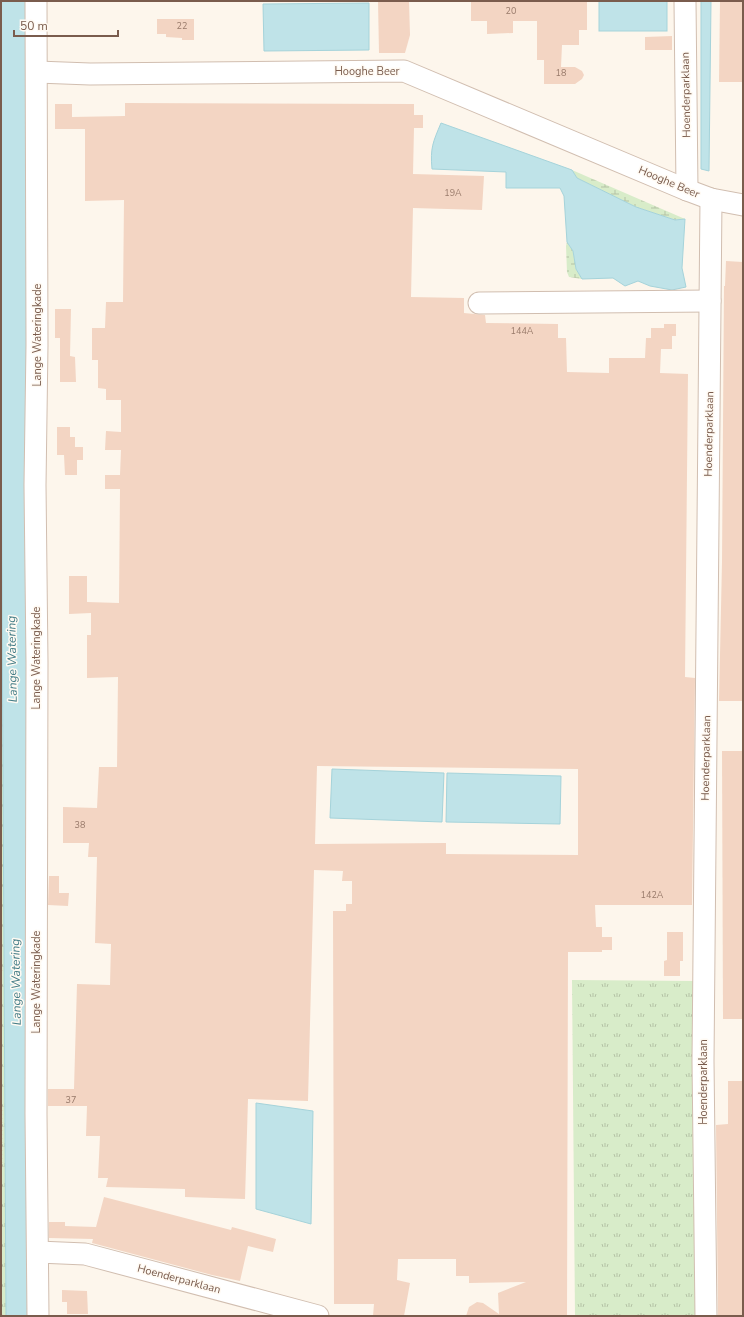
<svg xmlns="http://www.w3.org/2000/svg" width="744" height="1317" font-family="'Nunito Sans',sans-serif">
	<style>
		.grass { fill: url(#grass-tufts) }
		.wetland { fill: url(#wetland-marsh) }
		.water { fill: #bfe3e8; stroke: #a5d3da }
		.building { fill: #f3d5c3; fill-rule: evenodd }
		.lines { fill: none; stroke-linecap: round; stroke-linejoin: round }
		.minor-casing { stroke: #d1beb0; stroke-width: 23 }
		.path { stroke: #d9b8a5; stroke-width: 2.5; stroke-dasharray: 1 3; stroke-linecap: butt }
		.minor { stroke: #fff; stroke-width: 21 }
		.labels { text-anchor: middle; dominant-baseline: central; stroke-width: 3; stroke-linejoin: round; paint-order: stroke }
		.number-label { font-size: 9px; fill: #987a6a }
		.street-label { font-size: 11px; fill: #7a5c4d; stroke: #fffaf3 }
		.water-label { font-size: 12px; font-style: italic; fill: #437c86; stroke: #fffaf3 }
	</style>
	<defs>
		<pattern id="grass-tufts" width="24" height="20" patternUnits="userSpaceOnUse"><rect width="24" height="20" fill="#d8ecc9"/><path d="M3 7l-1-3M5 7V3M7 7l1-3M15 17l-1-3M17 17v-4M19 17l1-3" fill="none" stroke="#b4c2a5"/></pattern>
		<pattern id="wetland-marsh" width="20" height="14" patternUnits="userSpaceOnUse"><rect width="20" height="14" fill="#d8ecc9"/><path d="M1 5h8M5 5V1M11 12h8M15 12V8" fill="none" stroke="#b4c2a5"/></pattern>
	</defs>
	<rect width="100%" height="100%" fill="#fdf6ec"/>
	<!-- grass -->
	<g class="grass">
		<path d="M 1,410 L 6,1316 L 1,1316 Z"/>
		<path d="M 572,980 L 697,981 L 698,1316 L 575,1316 Z"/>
	</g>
	<!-- wetland -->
	<g class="wetland">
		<path d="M 572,170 L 685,219 L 675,220 L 636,207 L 577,178 Z"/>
		<path d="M 567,242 L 573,251 L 576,269 L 582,279 L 569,277 L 567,272 L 566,246 Z"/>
	</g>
	<!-- water -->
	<g class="water">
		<path d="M 1,1 L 29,1 L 32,1316 L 6,1316 L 1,410 Z"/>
		<rect x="599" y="1" width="68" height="30"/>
		<path d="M 701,1 L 711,1 L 709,171 L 701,169 Z"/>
		<path d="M 369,3 L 369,50 L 264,51 L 263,4 Z"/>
		<path d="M 441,123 L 572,170 L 577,178 L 636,207 L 675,220 L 685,219 L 682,268 L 686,287 L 672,290 L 650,286 L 638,281 L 625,286 L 613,278 L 582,279 L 576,269 L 573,251 L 567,242 L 564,196 L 560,188 L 506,188 L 506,172 L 432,169 C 430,148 433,142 441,123 Z"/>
		<path d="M 332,769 L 444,773 L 442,822 L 330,818 Z"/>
		<path d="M 447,773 L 561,776 L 560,824 L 446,822 Z"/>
		<path d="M 256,1103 L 313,1111 L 311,1224 L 256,1209 Z"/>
	</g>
	<!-- building -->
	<g class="building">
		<path d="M 378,1 L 409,1 L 410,35 L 405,53 L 379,53 Z"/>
		<path d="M 471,1 L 587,1 L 587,30 L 579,30 L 579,45 L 562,45 L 561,67 L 575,67 L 582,71 L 584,75 L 582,79 L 575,84 L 544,84 L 544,60 L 537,60 L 537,21 L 513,21 L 513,33 L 487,34 L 487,21 L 471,21 Z"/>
		<path d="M 720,1 L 743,1 L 743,82 L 719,82 Z"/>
		<path d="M 157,19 L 194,19 L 194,40 L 182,40 L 182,38 L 166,37 L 166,34 L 157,34 Z"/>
		<path d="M 672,36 L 672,50 L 645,50 L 645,37 Z"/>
		<path d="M 125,103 L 414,104 L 414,115 L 423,115 L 423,128 L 414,128 L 413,174 L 484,176 L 482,210 L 413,208 L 411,297 L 464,298 L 464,313 L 485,315 L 486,323 L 558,324 L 558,338 L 566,338 L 567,372 L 609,373 L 609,358 L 645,358 L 646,338 L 651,338 L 651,328 L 664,328 L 664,324 L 676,324 L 676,336 L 672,336 L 672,349 L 661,349 L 660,373 L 688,374 L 685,677 L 695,678 L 692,905 L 595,905 L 596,927 L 602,927 L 602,937 L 612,937 L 612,950 L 602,950 L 602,952 L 568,952 L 567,1316 L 466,1316 L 469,1307 L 477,1302 L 483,1303 L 499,1314 L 498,1293 L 526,1282 L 469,1283 L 469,1276 L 456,1276 L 456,1259 L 398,1259 L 397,1280 L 410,1283 L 404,1316 L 373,1316 L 374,1304 L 334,1304 L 333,911 L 346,911 L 346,904 L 352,904 L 352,881 L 342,881 L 343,871 L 314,870 L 308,1101 L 248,1099 L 245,1199 L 185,1197 L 185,1189 L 106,1187 L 108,1178 L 98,1178 L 100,1136 L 86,1136 L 87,1106 L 48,1106 L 48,1089 L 74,1089 L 77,984 L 110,985 L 111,944 L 95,943 L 97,857 L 88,857 L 89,843 L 63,843 L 63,807 L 97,808 L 99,767 L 117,767 L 118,677 L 87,678 L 87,635 L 91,635 L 91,613 L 69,614 L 69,576 L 87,576 L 87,602 L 119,603 L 120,489 L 105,489 L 105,475 L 120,475 L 121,450 L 105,450 L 106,431 L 121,432 L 121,400 L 106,400 L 106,389 L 98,388 L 98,360 L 92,360 L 92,328 L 105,328 L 106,302 L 123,302 L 124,200 L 85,201 L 85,129 L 55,129 L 55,104 L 72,104 L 72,117 L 125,116 ZM 317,766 L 578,769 L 578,855 L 446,854 L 446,843 L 315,844 Z"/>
		<path d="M 726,261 L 743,262 L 743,701 L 719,701 L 722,562 L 724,286 L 725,286 Z"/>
		<path d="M 55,309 L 71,309 L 70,356 L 75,357 L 76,382 L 60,382 L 60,338 L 55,338 Z"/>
		<path d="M 57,427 L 70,427 L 70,437 L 75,437 L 75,447 L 83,447 L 83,460 L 77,460 L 77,475 L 65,475 L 64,455 L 57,455 Z"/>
		<path d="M 722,751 L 743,751 L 743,1019 L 723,1019 Z"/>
		<path d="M 49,876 L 59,876 L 59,893 L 69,893 L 68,906 L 48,905 Z"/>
		<path d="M 667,932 L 683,932 L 683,961 L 680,961 L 680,976 L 664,976 L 664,961 L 667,960 Z"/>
		<path d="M 728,1081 L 743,1081 L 743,1316 L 718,1316 L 716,1125 L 728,1124 Z"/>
		<path d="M 104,1197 L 231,1230 L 232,1227 L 276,1239 L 273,1252 L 248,1246 L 240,1281 L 212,1275 L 92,1243 L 93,1239 L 49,1238 L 49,1222 L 65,1222 L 65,1226 L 96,1227 Z"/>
		<path d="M 62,1290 L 87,1291 L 88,1314 L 67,1314 L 67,1302 L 62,1302 Z"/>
	</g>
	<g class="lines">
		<!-- minor casing -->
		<g class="minor-casing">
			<g id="minor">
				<path d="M 36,1 L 37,345 L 35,485 L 37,662 L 36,1114 L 38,1316"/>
				<path d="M 685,1 L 687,190"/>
				<path d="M 37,72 L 90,74 L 404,71 L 687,190 L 711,199 L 743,205"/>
				<path d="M 479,303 L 710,301"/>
				<path d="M 38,1252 L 85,1254 L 318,1316"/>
				<path d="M 706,1316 L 703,1061 L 711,199"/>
			</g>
		</g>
		<!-- path -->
		<g class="path">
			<path d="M 1,970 L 1,972"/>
			<path d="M 1,1106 L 1,1167"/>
			<path d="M 1,1314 L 1,1316"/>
		</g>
		<!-- minor -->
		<use href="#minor" class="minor"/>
	</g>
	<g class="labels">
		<!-- number labels -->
		<g class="number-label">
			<text x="511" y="11">20</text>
			<text x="182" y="26">22</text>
			<text x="561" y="73">18</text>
			<text x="453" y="193">19A</text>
			<text x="522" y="331">144A</text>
			<text x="80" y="825">38</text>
			<text x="652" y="895">142A</text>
			<text x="71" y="1100">37</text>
		</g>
		<!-- street labels -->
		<g class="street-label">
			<text x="367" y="71">Hooghe Beer</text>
			<text transform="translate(686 95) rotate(-91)">Hoenderparklaan</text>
			<text transform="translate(669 182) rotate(23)">Hooghe Beer</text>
			<text transform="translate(37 335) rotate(-90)">Lange Wateringkade</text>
			<text transform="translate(709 434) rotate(-89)">Hoenderparklaan</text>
			<text transform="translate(36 658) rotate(-90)">Lange Wateringkade</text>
			<text transform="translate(706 758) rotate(-89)">Hoenderparklaan</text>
			<text transform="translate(36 982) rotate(-90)">Lange Wateringkade</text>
			<text transform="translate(703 1082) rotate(-90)">Hoenderparklaan</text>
			<text transform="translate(179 1279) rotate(15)">Hoenderparklaan</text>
		</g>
		<!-- water labels -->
		<g class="water-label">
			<text transform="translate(12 659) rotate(-91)">Lange Watering</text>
			<text transform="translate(16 982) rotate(-91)">Lange Watering</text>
		</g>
	</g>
	<!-- border -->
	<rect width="744" height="1317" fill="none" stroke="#7a5c4d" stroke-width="4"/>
	<!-- scale -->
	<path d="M14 30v6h104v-6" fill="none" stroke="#7a5c4d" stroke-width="2"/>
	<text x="20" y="30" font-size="12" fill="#7a5c4d" stroke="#fffaf3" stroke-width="3" paint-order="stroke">50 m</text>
</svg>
